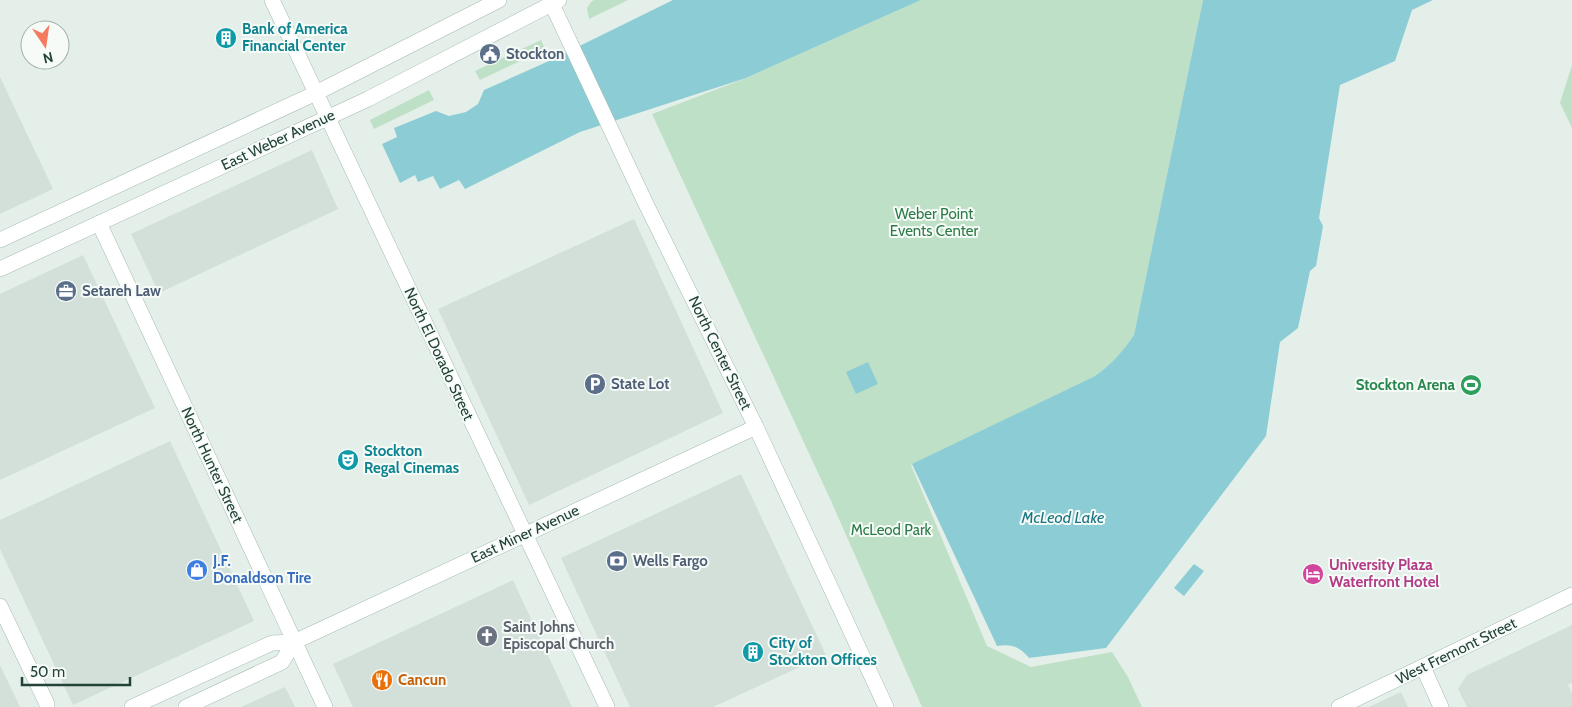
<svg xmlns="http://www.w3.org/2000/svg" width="1572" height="707" font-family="Cabin,sans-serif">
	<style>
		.built { fill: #d3dfd9 }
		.green { fill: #bee0c6 }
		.water { fill: #8ccdd5 }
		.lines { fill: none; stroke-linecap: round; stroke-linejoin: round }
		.secondary-casing { stroke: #a3bbb2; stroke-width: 16 }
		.secondary { stroke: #fff; stroke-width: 15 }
		.labels { text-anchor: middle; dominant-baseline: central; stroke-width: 4; stroke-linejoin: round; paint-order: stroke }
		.culture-label { font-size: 15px; font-weight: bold; fill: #0d838f; stroke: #f6fbf8; text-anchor: start }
		.service-label { font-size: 15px; font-weight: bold; fill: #4e5e75; stroke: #f6fbf8; text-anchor: start }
		.street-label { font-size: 15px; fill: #234238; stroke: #f6fbf8 }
		.park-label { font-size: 15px; fill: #2c7b47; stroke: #f6fbf8 }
		.leisure-label { font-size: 15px; font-weight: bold; fill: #27864d; stroke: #f6fbf8; text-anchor: end }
		.shop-label { font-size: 15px; font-weight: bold; fill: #366cbe; stroke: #f6fbf8; text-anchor: start }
		.hotel-label { font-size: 15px; font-weight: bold; fill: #b23c85; stroke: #f6fbf8; text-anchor: start }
		.worship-label { font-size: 15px; font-weight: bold; fill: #5b616d; stroke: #f6fbf8; text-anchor: start }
		.food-label { font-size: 15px; font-weight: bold; fill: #c56008; stroke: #f6fbf8; text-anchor: start }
		.water-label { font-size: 16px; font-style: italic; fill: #1a7481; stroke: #f6fbf8 }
	</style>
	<rect width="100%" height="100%" fill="#e5efea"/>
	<!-- built -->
	<g class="built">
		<path d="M 0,77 L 53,189 L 0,214 Z"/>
		<path d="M 312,150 L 338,209 L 159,293 L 131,234 Z"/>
		<path d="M 634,219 L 723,413 L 529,505 L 438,309 Z"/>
		<path d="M 83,255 L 155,408 L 0,480 L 0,294 Z"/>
		<path d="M 170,441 L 254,621 L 73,705 L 0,549 L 0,520 Z"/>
		<path d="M 741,474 L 826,655 L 713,707 L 630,707 L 561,558 Z"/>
		<path d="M 513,580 L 572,707 L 353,707 L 333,664 Z"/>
		<path d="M 1572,625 L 1572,682 L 1568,685 L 1572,694 L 1572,707 L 1467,707 L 1458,689 L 1467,675 Z"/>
		<path d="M 0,665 L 20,707 L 0,707 Z"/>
		<path d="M 285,687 L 295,707 L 241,707 Z"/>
		<path d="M 1401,692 L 1408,707 L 1369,707 Z"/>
	</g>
	<!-- green -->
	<g class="green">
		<path d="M 594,0 L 628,0 L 589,19 L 587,8 L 591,2 Z"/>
		<path d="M 921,0 L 1203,0 L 1134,335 C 1122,352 1112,364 1095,376 L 911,465 L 987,646 L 1031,667 L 1112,652 L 1128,677 L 1142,707 L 922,707 L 831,501 L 652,114 L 746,78 Z"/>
		<path d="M 541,40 L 545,49 L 480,80 L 475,71 Z"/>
		<path d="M 1572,65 L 1572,128 L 1560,103 Z"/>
		<path d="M 429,90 L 434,100 L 374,129 L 370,120 Z"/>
	</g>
	<!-- water -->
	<g class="water">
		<path d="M 673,0 L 921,0 L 746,78 L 580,132 L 465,189 L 459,180 L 440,189 L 433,176 L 418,182 L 415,175 L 400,183 L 382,144 L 397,137 L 394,128 L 436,111 L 449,116 L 466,112 L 478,104 L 484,90 L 549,61 Z"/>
		<path d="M 1203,0 L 1433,0 L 1412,10 L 1395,61 L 1340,85 L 1319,218 L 1323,226 L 1316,266 L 1310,271 L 1298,328 L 1280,342 L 1266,436 L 1106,648 L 1029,658 C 1019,646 1011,644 997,646 L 912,464 L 1095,376 C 1112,364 1122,352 1134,335 Z"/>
		<path d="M 868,362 L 878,384 L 856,394 L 846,372 Z"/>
		<path d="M 1194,564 L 1204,571 L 1184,596 L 1174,588 Z"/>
	</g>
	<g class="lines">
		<!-- secondary casing -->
		<g class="secondary-casing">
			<g id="secondary">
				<path d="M 272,0 L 607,707"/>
				<path d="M 550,0 L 645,202 L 756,427 L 886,707"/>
				<path d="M 99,223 L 325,707"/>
				<path d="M 0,240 L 316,93 L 499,0"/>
				<path d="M 0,269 L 368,99 L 559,0"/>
				<path d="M 0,606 L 47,704 L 47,707"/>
				<path d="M 1423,667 L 1441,707"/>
				<path d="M 132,707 L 272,643 L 294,642 L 756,427"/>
				<path d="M 186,707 L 282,662 L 294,642"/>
				<path d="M 1339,707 L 1572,595"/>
			</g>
		</g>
		<!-- secondary -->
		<use href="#secondary" class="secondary"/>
	</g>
	<!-- icons -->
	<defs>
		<g id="building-disc" transform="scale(1.125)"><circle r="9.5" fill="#0f9aa8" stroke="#f6fbf8"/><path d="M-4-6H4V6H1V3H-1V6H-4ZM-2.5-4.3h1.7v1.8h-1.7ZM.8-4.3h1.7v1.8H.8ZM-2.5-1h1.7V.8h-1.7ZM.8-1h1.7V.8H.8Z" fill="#fff"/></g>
		<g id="civic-disc" transform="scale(1.125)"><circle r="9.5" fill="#5c6f8a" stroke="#f6fbf8"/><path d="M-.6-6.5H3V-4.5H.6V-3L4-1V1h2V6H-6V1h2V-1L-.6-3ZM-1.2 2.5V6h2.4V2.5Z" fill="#fff"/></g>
		<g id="office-disc" transform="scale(1.125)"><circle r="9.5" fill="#5c6f8a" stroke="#f6fbf8"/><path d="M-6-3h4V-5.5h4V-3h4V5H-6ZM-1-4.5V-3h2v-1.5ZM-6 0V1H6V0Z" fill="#fff"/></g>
		<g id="parking-disc" transform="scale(1.125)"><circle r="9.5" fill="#5c6f8a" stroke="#f6fbf8"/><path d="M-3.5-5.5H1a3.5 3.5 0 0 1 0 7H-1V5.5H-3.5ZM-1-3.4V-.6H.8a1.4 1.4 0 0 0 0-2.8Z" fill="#fff"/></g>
		<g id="stadium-disc" transform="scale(1.125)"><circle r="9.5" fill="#2e9e5b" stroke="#f6fbf8"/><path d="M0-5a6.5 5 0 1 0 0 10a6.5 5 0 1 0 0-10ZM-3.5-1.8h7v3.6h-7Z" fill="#fff"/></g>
		<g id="theatre-disc" transform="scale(1.125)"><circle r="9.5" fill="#0f9aa8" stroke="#f6fbf8"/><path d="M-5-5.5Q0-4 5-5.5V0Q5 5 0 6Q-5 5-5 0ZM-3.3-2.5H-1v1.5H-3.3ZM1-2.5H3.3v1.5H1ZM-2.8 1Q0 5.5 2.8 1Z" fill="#fff"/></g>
		<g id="bank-disc" transform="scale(1.125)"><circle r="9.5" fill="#5c6f8a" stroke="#f6fbf8"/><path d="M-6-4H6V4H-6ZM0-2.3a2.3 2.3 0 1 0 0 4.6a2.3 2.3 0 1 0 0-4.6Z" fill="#fff"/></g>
		<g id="shop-disc" transform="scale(1.125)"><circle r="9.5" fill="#3f7fe0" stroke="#f6fbf8"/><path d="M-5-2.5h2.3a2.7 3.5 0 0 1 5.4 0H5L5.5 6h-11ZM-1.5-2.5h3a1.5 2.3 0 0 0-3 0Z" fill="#fff"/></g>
		<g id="hotel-disc" transform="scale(1.125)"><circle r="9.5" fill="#d1479c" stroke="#f6fbf8"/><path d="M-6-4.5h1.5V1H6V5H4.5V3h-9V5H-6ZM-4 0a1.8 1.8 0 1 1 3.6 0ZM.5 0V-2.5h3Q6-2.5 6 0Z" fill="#fff"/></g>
		<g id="church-disc" transform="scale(1.125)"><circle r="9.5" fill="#6b7280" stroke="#f6fbf8"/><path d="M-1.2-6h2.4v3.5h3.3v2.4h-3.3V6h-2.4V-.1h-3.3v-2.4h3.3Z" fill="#fff"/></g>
		<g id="restaurant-disc" transform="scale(1.125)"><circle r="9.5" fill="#e8710a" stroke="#f6fbf8"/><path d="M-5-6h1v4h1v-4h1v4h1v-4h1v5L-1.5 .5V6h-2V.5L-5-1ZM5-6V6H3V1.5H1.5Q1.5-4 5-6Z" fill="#fff"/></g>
	</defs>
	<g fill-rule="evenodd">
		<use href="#building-disc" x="226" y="38"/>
		<use href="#civic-disc" x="490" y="54"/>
		<use href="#office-disc" x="66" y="291"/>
		<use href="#parking-disc" x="595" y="384"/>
		<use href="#stadium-disc" x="1471" y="385"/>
		<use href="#theatre-disc" x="348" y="460"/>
		<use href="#bank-disc" x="617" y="561"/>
		<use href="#shop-disc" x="197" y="570"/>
		<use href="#hotel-disc" x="1313" y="574"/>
		<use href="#church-disc" x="487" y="636"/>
		<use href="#building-disc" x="753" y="652"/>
		<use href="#restaurant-disc" x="382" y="680"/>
	</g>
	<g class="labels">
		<!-- culture labels -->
		<g class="culture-label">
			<text x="242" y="29">Bank of America<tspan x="242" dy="17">Financial Center</tspan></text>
			<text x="364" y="451">Stockton<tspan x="364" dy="17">Regal Cinemas</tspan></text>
			<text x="769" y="643">City of<tspan x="769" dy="17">Stockton Offices</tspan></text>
		</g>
		<!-- service labels -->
		<g class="service-label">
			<text x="506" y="54">Stockton</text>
			<text x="82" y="291">Setareh Law</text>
			<text x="611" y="384">State Lot</text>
			<text x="633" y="561">Wells Fargo</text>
		</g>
		<!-- street labels -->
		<g class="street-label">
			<text transform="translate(278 140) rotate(-25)">East Weber Avenue</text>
			<text transform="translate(720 353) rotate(64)">North Center Street</text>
			<text transform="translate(439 354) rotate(65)">North El Dorado Street</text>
			<text transform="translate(212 465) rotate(65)">North Hunter Street</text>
			<text transform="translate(525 534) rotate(-25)">East Miner Avenue</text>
			<text transform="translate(1456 651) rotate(-26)">West Fremont Street</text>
		</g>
		<!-- park labels -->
		<g class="park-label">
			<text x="934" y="214">Weber Point<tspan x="934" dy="17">Events Center</tspan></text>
			<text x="891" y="530">McLeod Park</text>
		</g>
		<!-- leisure labels -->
		<g class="leisure-label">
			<text x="1455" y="385">Stockton Arena</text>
		</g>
		<!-- shop labels -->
		<g class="shop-label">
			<text x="213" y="561">J.F.<tspan x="213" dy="17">Donaldson Tire</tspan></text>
		</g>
		<!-- hotel labels -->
		<g class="hotel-label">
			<text x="1329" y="565">University Plaza<tspan x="1329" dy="17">Waterfront Hotel</tspan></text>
		</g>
		<!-- worship labels -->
		<g class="worship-label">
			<text x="503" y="627">Saint Johns<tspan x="503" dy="17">Episcopal Church</tspan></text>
		</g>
		<!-- food labels -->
		<g class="food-label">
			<text x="398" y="680">Cancun</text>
		</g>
		<!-- water labels -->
		<g class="water-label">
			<text x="1063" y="517">McLeod Lake</text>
		</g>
	</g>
	<!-- north arrow -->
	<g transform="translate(45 45) rotate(167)"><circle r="24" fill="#f6fbf8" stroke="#a2b1ab"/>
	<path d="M0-4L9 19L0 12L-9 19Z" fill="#f67b5c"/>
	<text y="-8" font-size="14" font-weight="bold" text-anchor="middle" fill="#234238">N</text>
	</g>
	<!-- scale -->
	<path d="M22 677v8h108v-8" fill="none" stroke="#234238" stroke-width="2.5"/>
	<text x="30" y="677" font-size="15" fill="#234238" stroke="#f6fbf8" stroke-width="4" paint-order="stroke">50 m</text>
</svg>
